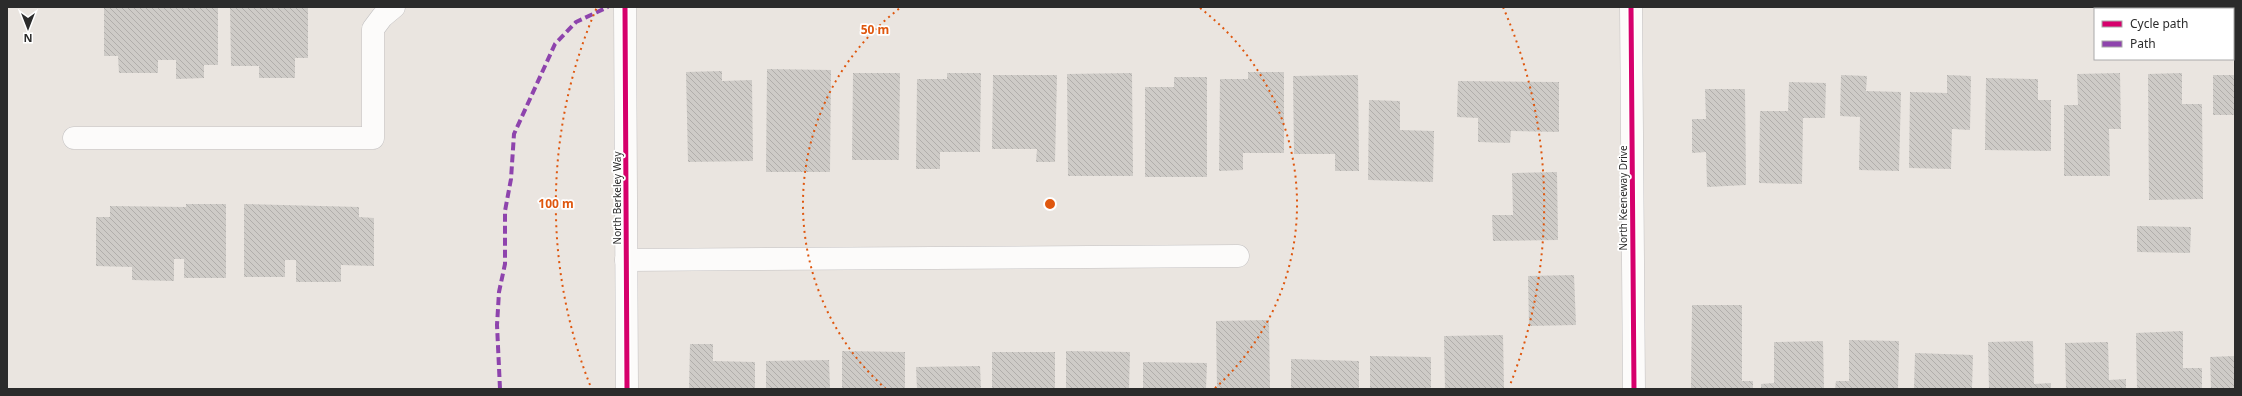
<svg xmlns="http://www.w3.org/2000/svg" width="2242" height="396" font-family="'Noto Sans',sans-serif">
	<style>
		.building { fill: url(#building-back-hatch) }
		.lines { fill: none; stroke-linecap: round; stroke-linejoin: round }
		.minor-casing { stroke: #c3c1c2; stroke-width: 23 }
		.minor { stroke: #fcfbfa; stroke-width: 22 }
		.quiet { stroke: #8e44ad; stroke-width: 4; stroke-dasharray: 8 4; stroke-linecap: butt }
		.cycleway-casing { stroke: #fff; stroke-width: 8 }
		.cycleway { stroke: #d6006c; stroke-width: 5 }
		.ring { fill: none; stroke: #df570e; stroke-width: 2; stroke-dasharray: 2 4 }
		.labels { text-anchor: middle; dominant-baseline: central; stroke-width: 3.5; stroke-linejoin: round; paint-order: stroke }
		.street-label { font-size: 10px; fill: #2b2b2b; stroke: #fff }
		.centre { fill: #df570e; stroke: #fff; stroke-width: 2 }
		.ring-label { font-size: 12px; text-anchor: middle; font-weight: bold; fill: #df570e; stroke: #fff; stroke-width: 3.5; stroke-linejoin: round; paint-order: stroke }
	</style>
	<defs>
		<pattern id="building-back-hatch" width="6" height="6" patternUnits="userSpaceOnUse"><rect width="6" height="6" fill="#cecbc7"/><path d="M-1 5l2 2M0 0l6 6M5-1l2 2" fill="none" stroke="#b1aeab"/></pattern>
	</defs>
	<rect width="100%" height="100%" fill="#eae5e0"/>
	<!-- building -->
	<g class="building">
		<path d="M 104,7 L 218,7 L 218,65 L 204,65 L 204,78 L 176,79 L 176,60 L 158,60 L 158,73 L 119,73 L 118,56 L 104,56 Z"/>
		<path d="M 230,7 L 308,8 L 308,58 L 295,58 L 295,78 L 259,78 L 259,66 L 231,66 Z"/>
		<path d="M 767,69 L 831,70 L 830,172 L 766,172 Z"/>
		<path d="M 722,71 L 722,81 L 752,80 L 753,161 L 688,162 L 686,72 Z"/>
		<path d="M 1248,72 L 1284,72 L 1284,153 L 1243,153 L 1243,170 L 1219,171 L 1220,79 L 1248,79 Z"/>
		<path d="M 853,73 L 900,73 L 899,160 L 852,160 Z"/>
		<path d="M 947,73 L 981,73 L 980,152 L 940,152 L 940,169 L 916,169 L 917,79 L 947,79 Z"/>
		<path d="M 1132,73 L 1133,176 L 1068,176 L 1067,74 Z"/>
		<path d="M 2120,73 L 2121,129 L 2109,129 L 2110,176 L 2064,176 L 2064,105 L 2078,105 L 2077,74 Z"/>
		<path d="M 2182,73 L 2182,104 L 2202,104 L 2203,199 L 2149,200 L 2148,74 Z"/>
		<path d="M 993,75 L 1057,75 L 1055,162 L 1036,162 L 1037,149 L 992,149 Z"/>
		<path d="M 1358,75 L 1359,171 L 1335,171 L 1335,154 L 1294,154 L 1293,76 Z"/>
		<path d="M 1841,75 L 1867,76 L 1866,91 L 1901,92 L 1899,171 L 1859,170 L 1860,117 L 1840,116 Z"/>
		<path d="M 1947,75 L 1971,76 L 1970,130 L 1952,129 L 1951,169 L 1909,168 L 1910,92 L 1947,93 Z"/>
		<rect x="2213" y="75" width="22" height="40"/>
		<path d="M 1174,77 L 1207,77 L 1207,177 L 1145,177 L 1145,87 L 1174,87 Z"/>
		<path d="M 1986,78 L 2038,79 L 2038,100 L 2051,100 L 2051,151 L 1985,150 Z"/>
		<path d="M 1458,81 L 1559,82 L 1559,132 L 1511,131 L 1510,143 L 1478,142 L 1478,118 L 1457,117 Z"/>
		<path d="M 1789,82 L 1826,83 L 1825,118 L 1803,118 L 1802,184 L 1759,183 L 1760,111 L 1788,111 Z"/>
		<path d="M 1705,89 L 1745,89 L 1746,185 L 1707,187 L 1706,152 L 1692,153 L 1692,119 L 1706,119 Z"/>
		<path d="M 1369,100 L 1400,101 L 1400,130 L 1434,131 L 1433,182 L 1368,180 Z"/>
		<path d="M 1557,172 L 1558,240 L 1493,241 L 1492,215 L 1513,215 L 1512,173 Z"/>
		<path d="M 186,204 L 226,204 L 226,278 L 184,278 L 184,259 L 174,259 L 174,281 L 132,280 L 132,267 L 96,266 L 96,217 L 110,217 L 110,206 L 186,207 Z"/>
		<path d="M 244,204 L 359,207 L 359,217 L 374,218 L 374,266 L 341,265 L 341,282 L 296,282 L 296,260 L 285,260 L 285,277 L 244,277 Z"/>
		<path d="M 2137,226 L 2191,227 L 2190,253 L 2137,252 Z"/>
		<path d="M 1574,275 L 1576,325 L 1529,326 L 1528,276 Z"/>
		<path d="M 1692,305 L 1742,305 L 1742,381 L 1753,381 L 1753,389 L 1691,389 Z"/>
		<path d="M 1269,320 L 1270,389 L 1217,389 L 1216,321 Z"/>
		<path d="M 2183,331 L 2183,368 L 2202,368 L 2202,389 L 2137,389 L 2136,333 Z"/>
		<path d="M 1503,335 L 1504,389 L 1445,389 L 1444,336 Z"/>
		<path d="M 1849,340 L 1899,341 L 1898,389 L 1835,389 L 1836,381 L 1849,381 Z"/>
		<path d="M 1823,341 L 1824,389 L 1761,389 L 1761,384 L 1774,383 L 1774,342 Z"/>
		<path d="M 2033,341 L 2034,384 L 2051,383 L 2051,389 L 1989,389 L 1988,342 Z"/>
		<path d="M 2108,342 L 2109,380 L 2126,379 L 2126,389 L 2066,389 L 2065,343 Z"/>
		<path d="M 690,344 L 713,344 L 713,361 L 755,362 L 755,389 L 689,389 Z"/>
		<path d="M 842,351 L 905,352 L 905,389 L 842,389 Z"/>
		<path d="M 1066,351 L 1130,352 L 1129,389 L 1066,389 Z"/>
		<rect x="992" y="352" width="63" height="37"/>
		<path d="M 1915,353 L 1973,355 L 1972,389 L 1914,389 Z"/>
		<path d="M 1370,356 L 1431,357 L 1431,389 L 1370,389 Z"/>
		<path d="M 2235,356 L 2235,389 L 2211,389 L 2210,357 Z"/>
		<path d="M 1291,359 L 1359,361 L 1359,389 L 1291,389 Z"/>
		<path d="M 829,360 L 830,389 L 766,389 L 766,361 Z"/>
		<path d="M 1143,362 L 1207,363 L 1206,389 L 1143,389 Z"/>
		<path d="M 980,366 L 981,389 L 917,389 L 916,367 Z"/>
	</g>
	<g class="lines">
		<!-- minor casing -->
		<g class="minor-casing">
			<g id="minor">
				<path d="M 625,7 L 627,389"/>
				<path d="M 1631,7 L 1634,389"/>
				<path d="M 74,138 L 373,138 L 373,29 L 382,17 L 394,7"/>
				<path d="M 626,260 L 1238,256"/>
			</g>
		</g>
		<!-- minor -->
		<use href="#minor" class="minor"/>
		<!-- quiet -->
		<path class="quiet" d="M 500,389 L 497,325 L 499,292 L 505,264 L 505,211 L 511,179 L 514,134 L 555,44 L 576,22 L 608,7"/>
		<!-- cycleway casing -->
		<g class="cycleway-casing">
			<g id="cycleway">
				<path d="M 625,7 L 627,389"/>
				<path d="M 1631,7 L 1634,389"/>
			</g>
		</g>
		<!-- cycleway -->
		<use href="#cycleway" class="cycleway"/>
	</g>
	<!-- distance rings -->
	<g class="ring">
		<path d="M886 389A247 247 0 0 1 900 8M1200 8A247 247 0 0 1 1214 389"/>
		<path d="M590 385A494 494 0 0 1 597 7M1503 7A494 494 0 0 1 1510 385"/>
	</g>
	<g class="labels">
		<!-- street labels -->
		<g class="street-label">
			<text transform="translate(617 198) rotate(-90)">North Berkeley Way</text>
			<text transform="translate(1623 198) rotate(-90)">North Keeneway Drive</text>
		</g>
	</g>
	<circle cx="1050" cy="204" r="6" class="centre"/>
	<g class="ring-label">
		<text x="875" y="34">50 m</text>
		<text x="556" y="208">100 m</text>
	</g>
	<!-- border -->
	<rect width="2242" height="396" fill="none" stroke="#2b2b2b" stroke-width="16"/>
	<!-- legend -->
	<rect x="2094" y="8" width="140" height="52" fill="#ffffff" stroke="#aaaaaa"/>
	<rect x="2102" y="21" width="20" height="6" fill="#d6006c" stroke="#aaaaaa"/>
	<text x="2130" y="28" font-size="12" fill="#2b2b2b">Cycle path</text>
	<rect x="2102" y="41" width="20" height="6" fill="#8e44ad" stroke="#aaaaaa"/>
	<text x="2130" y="48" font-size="12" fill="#2b2b2b">Path</text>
	<!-- north arrow -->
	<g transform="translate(28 28) rotate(180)" stroke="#ffffff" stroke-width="3" paint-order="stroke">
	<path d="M0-3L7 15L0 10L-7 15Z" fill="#2b2b2b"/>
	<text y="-6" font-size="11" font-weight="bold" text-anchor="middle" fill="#2b2b2b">N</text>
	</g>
</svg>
